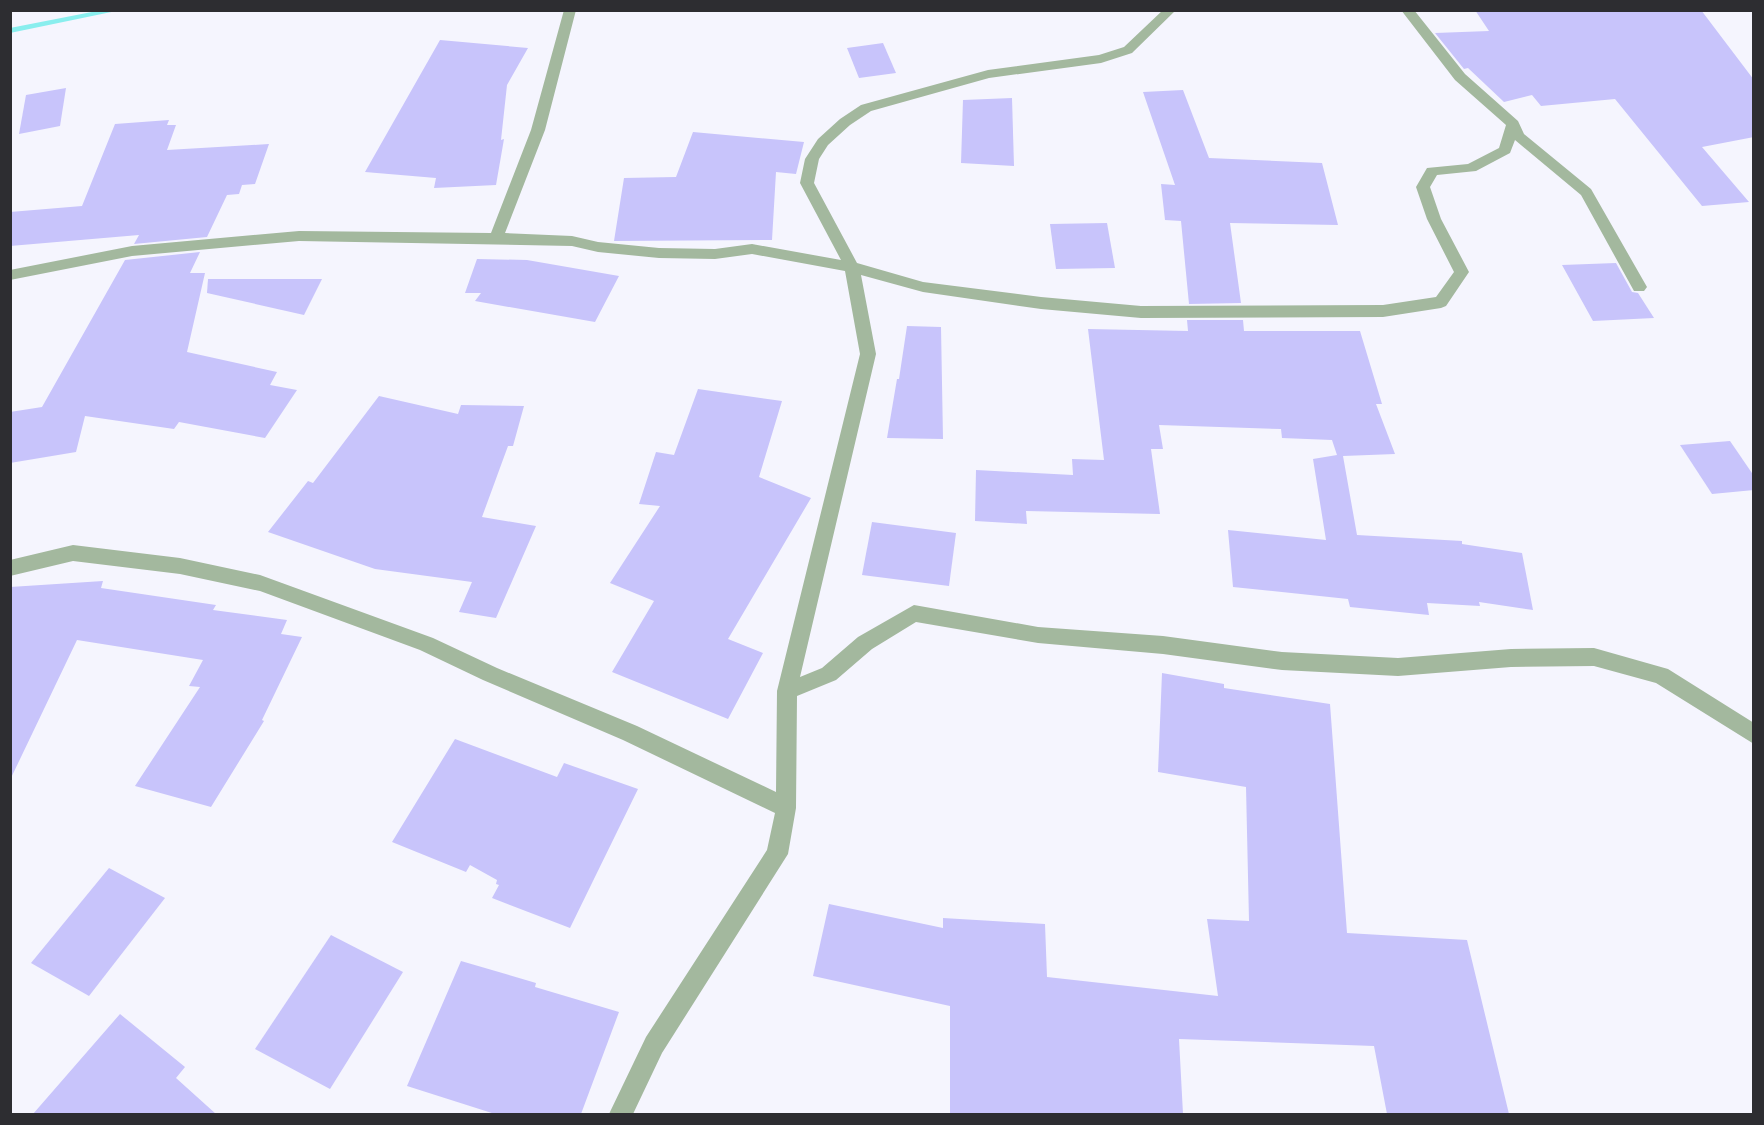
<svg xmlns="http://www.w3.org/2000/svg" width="1764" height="1125" font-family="Literata,serif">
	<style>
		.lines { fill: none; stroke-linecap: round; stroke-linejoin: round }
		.stream { fill: #89eeee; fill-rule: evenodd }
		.building { fill: #c8c4fb }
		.street { fill: #a3b89e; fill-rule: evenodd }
	</style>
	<rect width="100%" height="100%" fill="#f5f5fe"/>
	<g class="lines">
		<!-- stream -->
		<path class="stream" d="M 102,10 L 121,10 L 10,33 L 10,28 Z"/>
	</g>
	<!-- building -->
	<g class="building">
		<path d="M 1475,10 L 1701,10 L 1754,80 L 1754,137 L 1702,147 L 1749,202 L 1702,206 L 1615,99 L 1541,106 L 1532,95 L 1504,102 L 1468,68 L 1464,69 L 1435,33 L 1489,31 Z"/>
		<path d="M 440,40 L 528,48 L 507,85 L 501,140 L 504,139 L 496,185 L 434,188 L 436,178 L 365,172 Z"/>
		<path d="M 883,43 L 896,73 L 859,78 L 847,48 Z"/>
		<path d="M 66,88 L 60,126 L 19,134 L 26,95 Z"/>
		<path d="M 1183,90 L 1209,158 L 1322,163 L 1338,225 L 1230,223 L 1241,303 L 1189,304 L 1181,221 L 1165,220 L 1161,184 L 1175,185 L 1143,92 Z"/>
		<path d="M 1012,98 L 1014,166 L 961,163 L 963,100 Z"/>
		<path d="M 169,120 L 167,125 L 176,125 L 167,150 L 269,144 L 255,184 L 242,185 L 239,194 L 227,195 L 207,237 L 134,244 L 139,235 L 10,246 L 10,212 L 82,206 L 115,124 Z"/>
		<path d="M 693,132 L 804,142 L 796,174 L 776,172 L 772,240 L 614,241 L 624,178 L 676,177 Z"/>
		<path d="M 1107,223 L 1115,268 L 1056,269 L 1050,224 Z"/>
		<path d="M 200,252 L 190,273 L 205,273 L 187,352 L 277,372 L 270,385 L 297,390 L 265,438 L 179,422 L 174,429 L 85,416 L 76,452 L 10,463 L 10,412 L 42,407 L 125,260 Z"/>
		<path d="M 477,259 L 527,260 L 619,276 L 595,322 L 475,301 L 481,293 L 465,293 Z"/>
		<path d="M 1616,263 L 1632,292 L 1638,293 L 1654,318 L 1593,321 L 1562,265 Z"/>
		<path d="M 208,279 L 322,279 L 304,315 L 207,293 Z"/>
		<path d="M 1187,320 L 1243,320 L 1244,331 L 1360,331 L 1382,404 L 1376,404 L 1395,454 L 1343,456 L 1357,535 L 1462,541 L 1462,544 L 1522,553 L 1533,610 L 1479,602 L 1480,606 L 1427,603 L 1429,615 L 1350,607 L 1348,599 L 1233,587 L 1228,530 L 1326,540 L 1313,459 L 1337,455 L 1332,440 L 1282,438 L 1281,429 L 1159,425 L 1163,449 L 1151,449 L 1160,514 L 1026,511 L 1027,524 L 975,521 L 976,470 L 1073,475 L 1072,459 L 1104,460 L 1088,329 L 1188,331 Z"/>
		<path d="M 907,326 L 941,327 L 943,439 L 887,438 L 897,379 L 899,379 Z"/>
		<path d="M 698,389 L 782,401 L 759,477 L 811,498 L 728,639 L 763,653 L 728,719 L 612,672 L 654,601 L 610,583 L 660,506 L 639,504 L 656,452 L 674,455 Z"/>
		<path d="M 379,396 L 458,414 L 461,405 L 524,406 L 513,446 L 508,446 L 482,517 L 536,526 L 496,618 L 459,612 L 472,582 L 375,569 L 268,532 L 308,481 L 313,483 Z"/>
		<path d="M 1730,441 L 1754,476 L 1754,490 L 1712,494 L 1680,445 Z"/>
		<path d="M 872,522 L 956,533 L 949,586 L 862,575 Z"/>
		<path d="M 103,581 L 101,588 L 216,605 L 213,610 L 287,620 L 281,634 L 302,637 L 262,720 L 264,721 L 211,807 L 135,786 L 200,687 L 189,686 L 203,660 L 77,640 L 10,780 L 10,587 Z"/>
		<path d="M 1162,673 L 1224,684 L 1224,688 L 1330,704 L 1347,933 L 1467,940 L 1509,1114 L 1387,1114 L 1374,1046 L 1179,1039 L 1183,1114 L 950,1114 L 950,1006 L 813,976 L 829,904 L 943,928 L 943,918 L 1045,924 L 1047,977 L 1218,996 L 1207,919 L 1249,921 L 1246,787 L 1158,772 Z"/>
		<path d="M 455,739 L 557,777 L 564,763 L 638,789 L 570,928 L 492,898 L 499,885 L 496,884 L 497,880 L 470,865 L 466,872 L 392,842 Z"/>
		<path d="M 109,868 L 165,898 L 89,996 L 31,963 Z"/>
		<path d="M 331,935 L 403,972 L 330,1089 L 255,1049 Z"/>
		<path d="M 461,961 L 536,983 L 535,987 L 619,1012 L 581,1114 L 495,1114 L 407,1086 Z"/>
		<path d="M 120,1014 L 185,1067 L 176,1078 L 216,1114 L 33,1114 Z"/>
	</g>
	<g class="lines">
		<!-- street -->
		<path class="street" d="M 564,10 L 576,10 L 545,130 L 505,233 L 572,236 L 598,242 L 659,248 L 715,249 L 752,244 L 841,260 L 800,183 L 805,159 L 818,139 L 840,119 L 861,105 L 988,70 L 1099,55 L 1124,47 L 1163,10 L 1176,10 L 1132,53 L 1101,63 L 989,78 L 871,111 L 850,125 L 828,145 L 819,159 L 814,183 L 857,263 L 923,282 L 1041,297 L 1141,306 L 1383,305 L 1436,297 L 1454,272 L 1427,219 L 1416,187 L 1427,168 L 1468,164 L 1499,148 L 1506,125 L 1455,80 L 1401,10 L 1414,10 L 1465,74 L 1518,121 L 1524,134 L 1591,189 L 1647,287 L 1644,291 L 1634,291 L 1581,195 L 1515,140 L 1510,153 L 1476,171 L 1437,175 L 1430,187 L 1441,219 L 1469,272 L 1446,306 L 1441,308 L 1383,317 L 1141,318 L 1041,309 L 923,292 L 861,275 L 876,354 L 800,677 L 822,668 L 858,637 L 914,605 L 1038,627 L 1163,636 L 1282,652 L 1398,658 L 1511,649 L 1594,648 L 1668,669 L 1754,723 L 1754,744 L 1656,683 L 1594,666 L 1511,667 L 1398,676 L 1282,670 L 1163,654 L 1038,643 L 916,622 L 872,649 L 836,680 L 797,696 L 796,808 L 788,854 L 662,1053 L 633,1114 L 609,1114 L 646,1037 L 767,850 L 775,813 L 623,740 L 483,680 L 420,650 L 260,591 L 180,574 L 73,561 L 10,576 L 10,560 L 73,545 L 180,558 L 260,575 L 433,638 L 497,668 L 637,726 L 776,792 L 777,691 L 860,354 L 845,271 L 752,254 L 715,259 L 659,258 L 598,252 L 572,246 L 299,241 L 132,256 L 10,280 L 10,270 L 132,246 L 299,231 L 491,233 L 531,130 Z"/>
	</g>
	<!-- border -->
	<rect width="1764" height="1125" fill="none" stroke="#2d2d31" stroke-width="24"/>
</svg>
